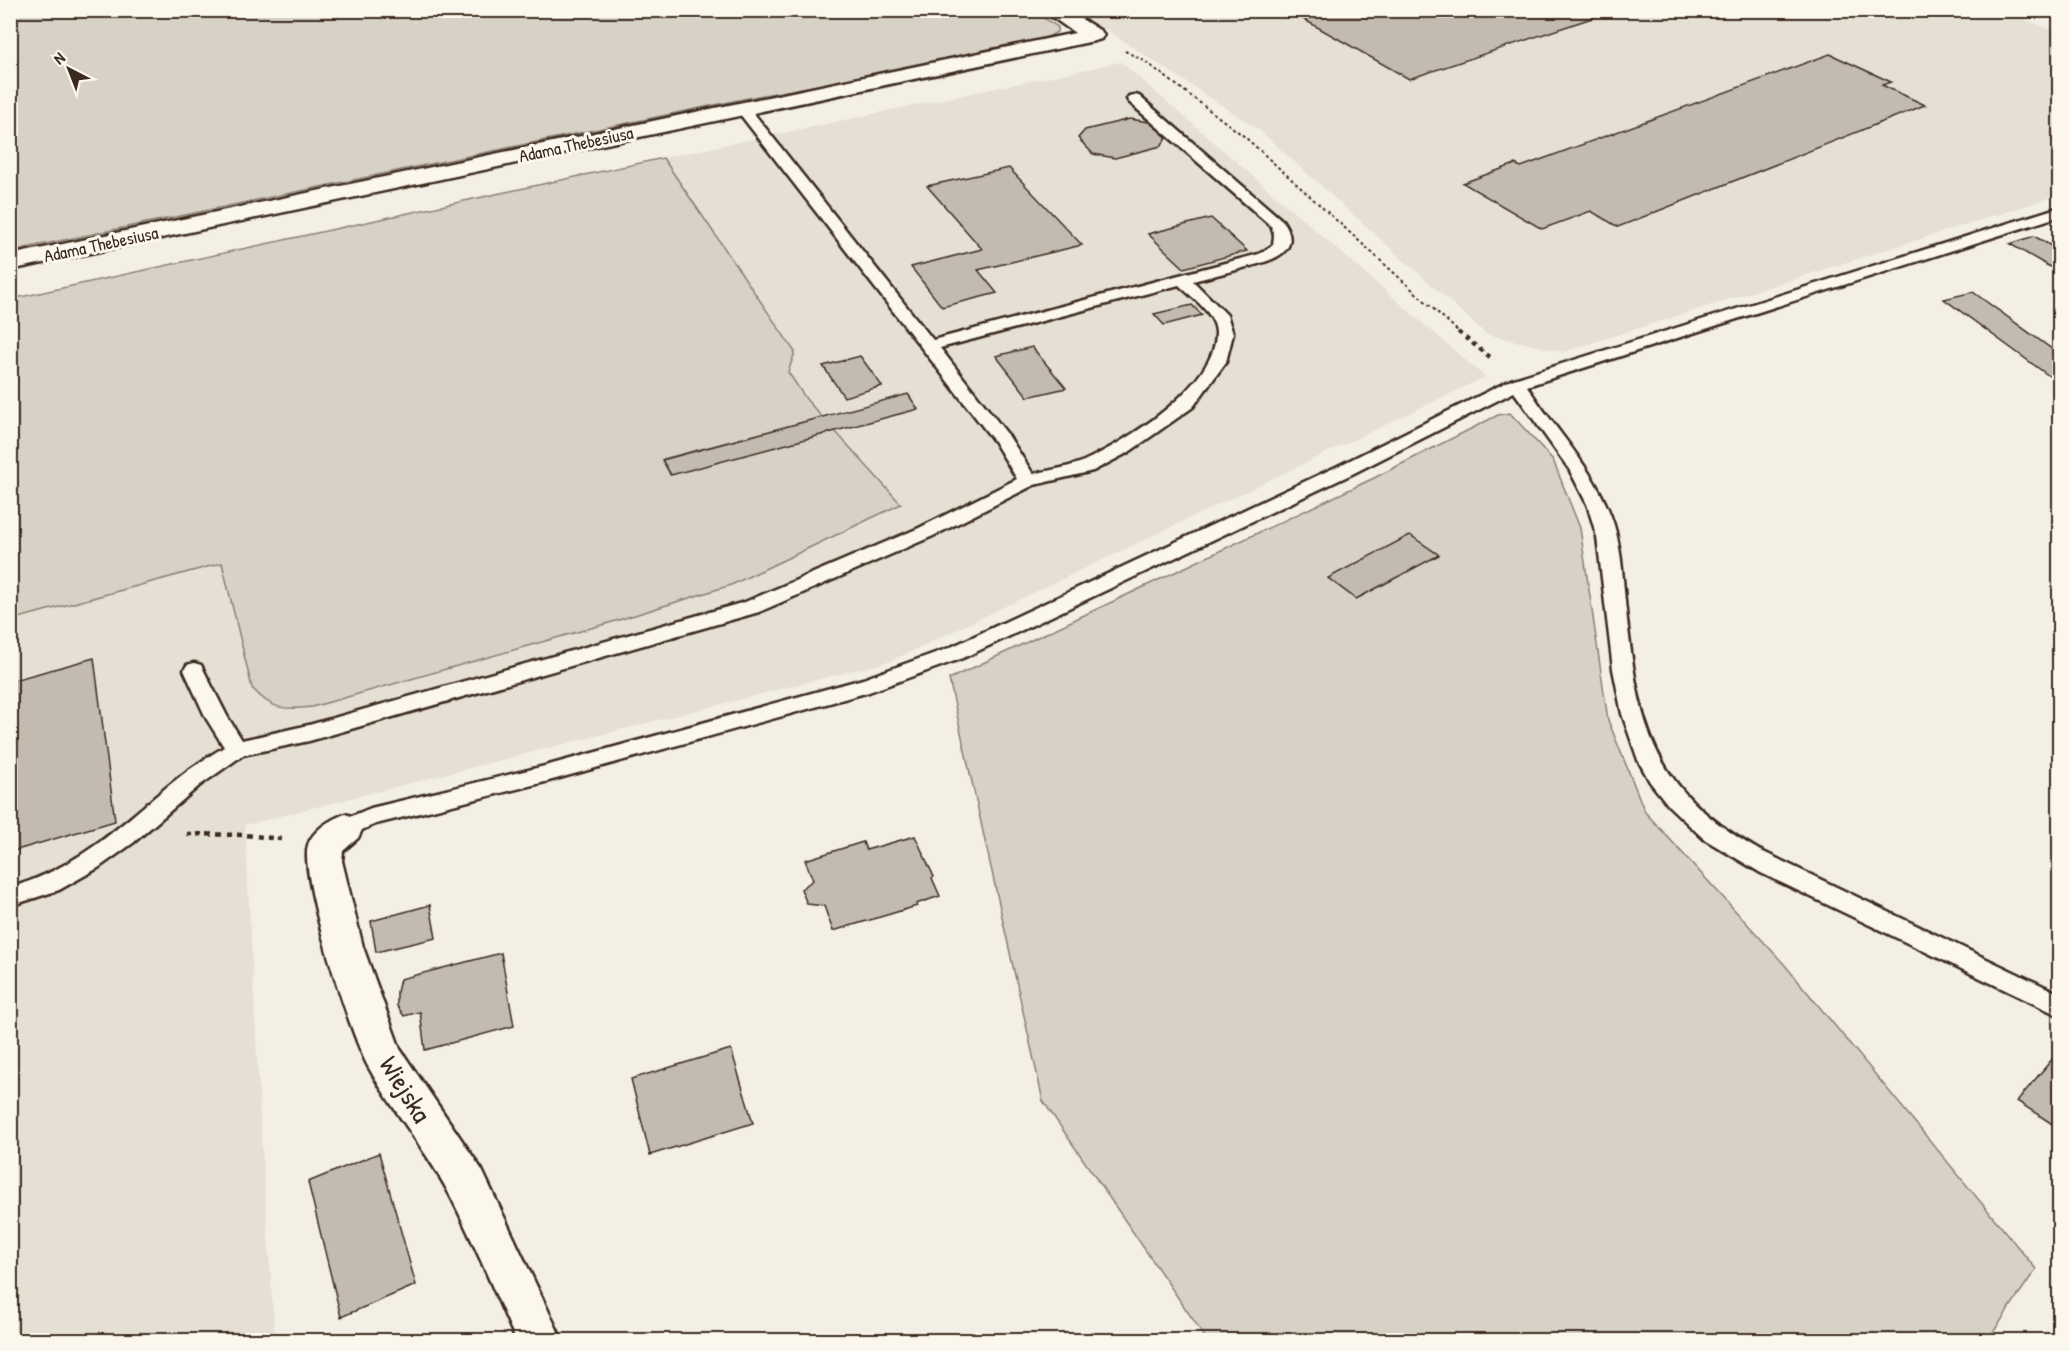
<svg xmlns="http://www.w3.org/2000/svg" width="2070" height="1351" font-family="'Patrick Hand',sans-serif">
	<style>
		.built { fill: #e5dfd4 }
		.green { fill: #d8d1c6; stroke: #8a7e72; stroke-width: 1.5 }
		.building { fill: #c3bbb0; stroke: #3b2a1e; stroke-width: 1.5 }
		.lines { fill: none; stroke-linecap: round; stroke-linejoin: round }
		.service-casing { stroke: #3b2a1e; stroke-width: 5 }
		.minor-casing { stroke: #3b2a1e; stroke-width: 5 }
		.path-far2 { stroke: #3b2a1e; stroke-width: 2; stroke-dasharray: 3 3; stroke-linecap: butt }
		.path-far1 { stroke: #3b2a1e; stroke-width: 4; stroke-dasharray: 4.5 4.5; stroke-linecap: butt }
		.path { stroke: #3b2a1e; stroke-width: 4.5; stroke-dasharray: 5 5; stroke-linecap: butt }
		.service { fill: #fbf7ec; fill-rule: evenodd }
		.minor { fill: #fbf7ec; fill-rule: evenodd }
		.labels { text-anchor: middle; dominant-baseline: central; stroke-width: 6; stroke-linejoin: round; paint-order: stroke }
		.far-street-label { font-size: 18px; fill: #3b2a1e; stroke: #fbf7ec }
		.near-street-label { font-size: 27px; fill: #3b2a1e; stroke: #fbf7ec }
	</style>
	<rect width="100%" height="100%" fill="#f3efe4"/>
	<filter id="ink" filterUnits="userSpaceOnUse"><feTurbulence type="fractalNoise" baseFrequency=".0167" numOctaves="2"/><feDisplacementMap in="SourceGraphic" scale="12" xChannelSelector="R" yChannelSelector="G"/><feConvolveMatrix kernelMatrix="1 2 1 2 8 2 1 2 1" color-interpolation-filters="sRGB"/></filter>
	<g filter="url(#ink)">
		<!-- built -->
		<g class="built">
			<path d="M 1071,11 L 2004,11 L 2059,33 L 2059,195 L 1563,352 L 1486,334 L 1258,129 L 1108,31 Z"/>
			<path d="M 1121,62 L 1485,377 L 891,661 L 245,825 L 261,1135 L 275,1340 L 11,1340 L 11,620 L 222,563 L 252,688 L 312,707 L 609,623 L 731,585 L 901,504 L 835,431 L 671,475 L 662,460 L 822,417 L 806,399 L 788,372 L 795,352 L 663,158 Z"/>
		</g>
		<!-- green -->
		<g class="green">
			<path d="M 1032,10 L 1058,27 L 1057,32 L 1048,37 L 931,65 L 758,96 L 11,251 L 11,11 Z"/>
			<path d="M 663,158 L 795,352 L 788,372 L 806,399 L 822,417 L 663,459 L 670,475 L 835,431 L 901,504 L 731,585 L 609,623 L 312,707 C 283,710 272,710 252,688 L 222,563 L 11,620 L 11,299 Z"/>
			<path d="M 1510,413 L 1553,460 L 1580,528 L 1608,720 L 1645,812 L 1784,964 L 2036,1269 L 1988,1340 L 1207,1340 L 1043,1101 L 949,679 L 1374,478 L 1498,415 Z"/>
		</g>
		<!-- building -->
		<g class="building">
			<path d="M 1287,10 L 1616,10 L 1409,79 Z"/>
			<path d="M 1830,54 L 1891,82 L 1882,85 L 1925,105 L 1618,227 L 1591,211 L 1542,229 L 1463,183 L 1515,164 L 1521,167 Z"/>
			<path d="M 1130,119 L 1149,122 L 1167,137 L 1161,146 L 1115,158 L 1093,154 L 1078,138 L 1085,130 Z"/>
			<path d="M 1009,168 L 1082,245 L 978,270 L 997,293 L 942,307 L 911,267 L 982,249 L 927,186 Z"/>
			<path d="M 1211,218 L 1247,251 L 1184,268 L 1148,234 Z"/>
			<path d="M 2034,236 L 2060,251 L 2060,273 L 2010,244 Z"/>
			<path d="M 1973,292 L 2060,355 L 2060,373 L 2049,376 L 1944,299 Z"/>
			<path d="M 1192,305 L 1202,315 L 1164,325 L 1154,314 Z"/>
			<path d="M 1032,347 L 1066,388 L 1028,397 L 996,356 Z"/>
			<path d="M 860,356 L 882,386 L 844,397 L 823,366 Z"/>
			<path d="M 908,394 L 918,409 L 671,475 L 662,460 Z"/>
			<path d="M 1410,535 L 1439,555 L 1356,599 L 1328,578 Z"/>
			<path d="M 94,658 L 115,821 L 10,852 L 10,681 Z"/>
			<path d="M 915,836 L 934,877 L 932,878 L 940,896 L 916,904 L 917,906 L 833,931 L 824,906 L 807,904 L 801,889 L 813,880 L 805,860 L 863,842 L 866,850 Z"/>
			<path d="M 430,905 L 436,938 L 376,952 L 371,921 Z"/>
			<path d="M 501,953 L 514,1026 L 425,1050 L 420,1012 L 404,1016 L 397,1006 L 397,992 L 400,979 Z"/>
			<path d="M 731,1049 L 753,1123 L 650,1155 L 631,1079 Z"/>
			<path d="M 2054,1057 L 2060,1061 L 2060,1129 L 2017,1101 Z"/>
			<path d="M 379,1153 L 416,1285 L 341,1317 L 308,1182 Z"/>
		</g>
		<g class="lines">
			<!-- service casing -->
			<g class="service-casing">
				<g id="service">
					<path d="M 1134,95 L 1139,96 L 1283,221 C 1306,256 1264,262 1240,269 C 1224,273 1209,277 1193,281 L 1227,315 L 1233,334 L 1226,362 L 1193,407 L 1129,452 L 1093,471 L 1034,485 L 933,536 L 759,612 L 309,741 L 243,755 L 199,786 L 133,843 L 98,868 L 59,890 L 10,906 L 10,888 C 87,864 122,822 182,775 C 195,765 210,756 224,747 L 206,718 L 184,670 L 187,665 L 194,663 L 201,665 L 227,716 L 242,740 L 309,725 L 745,602 L 919,528 L 1017,479 L 994,441 L 736,109 L 743,105 L 748,106 L 933,340 L 1259,254 L 1273,245 L 1274,235 L 1271,226 L 1129,102 L 1127,99 L 1129,96 ZM 1179,285 C 1192,298 1217,314 1216,334 C 1215,387 1124,443 1082,462 C 1067,468 1049,470 1033,474 L 1008,435 L 940,348 Z"/>
					<path d="M 2060,207 L 2060,216 L 1527,386 C 1557,433 1597,471 1614,525 C 1622,552 1623,583 1626,611 C 1639,726 1650,787 1757,849 L 2060,994 L 2060,1016 L 1761,873 L 1704,839 L 1669,806 L 1650,782 L 1638,760 L 1622,714 L 1613,669 L 1597,537 L 1587,504 L 1569,469 L 1514,392 L 1352,474 L 963,658 L 869,692 L 545,782 L 376,824 L 345,837 L 337,834 L 334,828 L 337,822 L 371,808 L 545,766 L 863,679 L 949,648 L 1338,466 L 1511,380 Z"/>
				</g>
			</g>
			<!-- minor casing -->
			<g class="minor-casing">
				<g id="minor">
					<path d="M 1042,10 L 1067,10 L 1101,31 L 1104,35 L 1101,39 L 1094,41 L 10,270 L 10,255 L 1075,33 Z"/>
					<path d="M 345,814 L 358,818 L 363,828 L 358,838 L 343,851 L 342,861 L 363,947 L 400,1049 L 482,1170 L 562,1340 L 516,1340 C 495,1293 475,1245 452,1199 C 429,1153 394,1113 369,1068 C 351,1037 299,875 308,845 C 313,830 331,819 345,814 Z"/>
				</g>
			</g>
			<!-- path-far2 -->
			<path class="path-far2" d="M 1125,51 L 1146,62 L 1245,137 L 1460,333"/>
			<!-- path-far1 -->
			<path class="path-far1" d="M 1458,332 L 1491,358"/>
			<!-- path -->
			<path class="path" d="M 187,834 L 245,835 L 281,839"/>
			<!-- service -->
			<use href="#service" class="service"/>
			<!-- minor -->
			<use href="#minor" class="minor"/>
		</g>
	</g>
	<g class="labels">
		<!-- far-street labels -->
		<g class="far-street-label">
			<text transform="translate(576 144) rotate(-12)">Adama Thebesiusa</text>
			<text transform="translate(101 244) rotate(-12)">Adama Thebesiusa</text>
		</g>
		<!-- near-street labels -->
		<g class="near-street-label">
			<text transform="translate(406 1089) rotate(58)">Wiejska</text>
		</g>
	</g>
	<!-- margin -->
	<rect width="2070" height="1351" fill="none" stroke="#fbf7ec" stroke-width="36"/>
	<rect x="18" y="18" width="2034" height="1315" fill="none" stroke="#3b2a1e" stroke-width="2" filter="url(#ink)"/>
	<!-- north arrow -->
	<g transform="translate(69 69) rotate(318)" stroke="#fbf7ec" stroke-width="4.5" paint-order="stroke">
	<path d="M0-4.5L10 22L0 15L-10 22Z" fill="#3b2a1e"/>
	<text y="-9" font-size="16" font-weight="bold" text-anchor="middle" fill="#3b2a1e">N</text>
	</g>
</svg>
